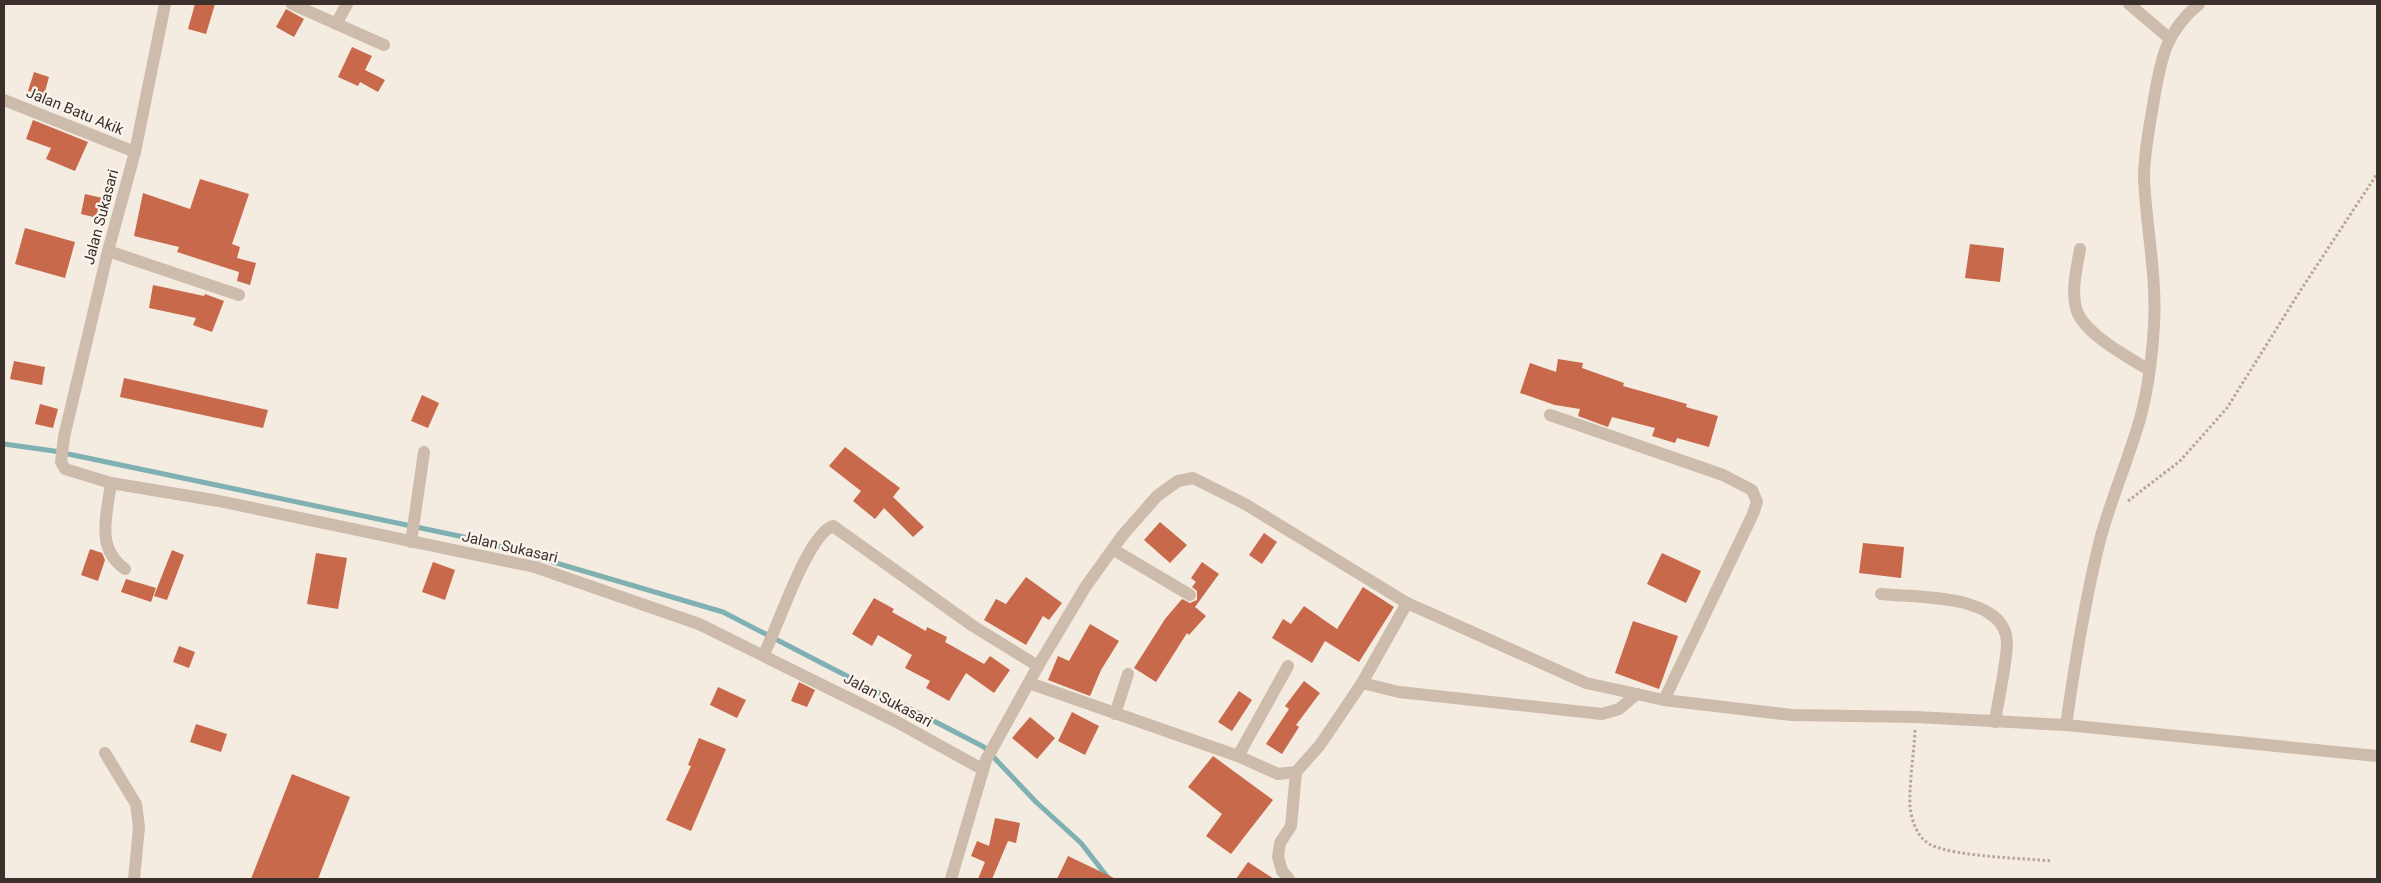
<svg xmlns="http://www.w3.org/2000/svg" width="2381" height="883" font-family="Roboto,sans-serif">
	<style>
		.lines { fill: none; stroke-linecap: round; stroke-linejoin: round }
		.stream { stroke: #7fb0b2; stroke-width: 5 }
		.building { fill: #c8694b }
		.path { stroke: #b9a596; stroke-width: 3; stroke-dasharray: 2.5 2.5; stroke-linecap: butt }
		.minor { stroke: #cdbbac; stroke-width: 12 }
		.labels { text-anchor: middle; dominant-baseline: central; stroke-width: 4.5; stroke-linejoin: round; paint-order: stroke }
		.street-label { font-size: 15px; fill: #3b302b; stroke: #fbf5ee }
	</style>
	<rect width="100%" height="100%" fill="#f4ebe1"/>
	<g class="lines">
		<!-- stream -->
		<path class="stream" d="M 4,444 L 54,451 L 478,540 L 723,612 L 984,747 L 1036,802 L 1081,843 L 1109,879"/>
	</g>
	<!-- building -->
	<g class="building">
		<path d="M 195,4 L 215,4 L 206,34 L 188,29 Z"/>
		<path d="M 286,9 L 304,19 L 294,37 L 276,27 Z"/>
		<path d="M 352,47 L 372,56 L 365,70 L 385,80 L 378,92 L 360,82 L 358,86 L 338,77 Z"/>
		<path d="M 34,72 L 49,77 L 44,95 L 28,91 Z"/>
		<path d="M 33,120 L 88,142 L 75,171 L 46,159 L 51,148 L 26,139 Z"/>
		<path d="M 200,179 L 249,194 L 232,244 L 240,247 L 237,258 L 256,263 L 250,285 L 237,281 L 239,272 L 177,252 L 179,247 L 134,236 L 143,193 L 190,209 Z"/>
		<path d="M 85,194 L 111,200 L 106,220 L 81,214 Z"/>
		<path d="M 25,228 L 75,242 L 65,278 L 15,264 Z"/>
		<path d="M 1970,244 L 2004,248 L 2000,282 L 1965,278 Z"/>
		<path d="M 153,285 L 204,296 L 205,294 L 224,301 L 212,332 L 193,325 L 196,318 L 149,308 Z"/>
		<path d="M 1558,359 L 1583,363 L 1582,368 L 1624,383 L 1623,386 L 1687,404 L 1686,407 L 1718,416 L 1709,447 L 1677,438 L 1675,443 L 1652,436 L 1655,428 L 1612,417 L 1608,427 L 1578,416 L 1580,409 L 1555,405 L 1520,393 L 1530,363 L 1556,372 Z"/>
		<path d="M 14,361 L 45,367 L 42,385 L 10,379 Z"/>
		<path d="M 124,378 L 268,410 L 263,428 L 120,397 Z"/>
		<path d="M 422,395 L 439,403 L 428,428 L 411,421 Z"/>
		<path d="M 40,404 L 58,409 L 53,428 L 35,424 Z"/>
		<path d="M 845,447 L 900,488 L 893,497 L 924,527 L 913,537 L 884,508 L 875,519 L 853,501 L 861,491 L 829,466 Z"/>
		<path d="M 1160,522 L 1187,545 L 1170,563 L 1144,540 Z"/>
		<path d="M 1264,533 L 1277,542 L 1262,564 L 1249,555 Z"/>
		<path d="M 1863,543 L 1904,547 L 1901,578 L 1859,573 Z"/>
		<path d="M 90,549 L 102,553 L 105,560 L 98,581 L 81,575 Z"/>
		<path d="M 172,550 L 184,555 L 167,600 L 154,596 Z"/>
		<path d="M 316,553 L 347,558 L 338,609 L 307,604 Z"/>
		<path d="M 1662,553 L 1701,571 L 1686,603 L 1647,584 Z"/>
		<path d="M 433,562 L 455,570 L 445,600 L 422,592 Z"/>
		<path d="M 1202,562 L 1219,574 L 1195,607 L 1206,616 L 1189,635 L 1187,633 L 1156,682 L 1134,668 L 1165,619 L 1182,599 L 1190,603 L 1197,600 L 1197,591 L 1192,587 L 1196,582 L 1191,578 Z"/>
		<path d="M 1026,577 L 1062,603 L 1049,620 L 1043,616 L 1026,645 L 984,620 L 996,599 L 1006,604 Z"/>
		<path d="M 126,579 L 156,588 L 151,602 L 121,592 Z"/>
		<path d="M 1363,587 L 1394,607 L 1359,662 L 1325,641 L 1312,663 L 1272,638 L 1283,619 L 1291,624 L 1304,606 L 1337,629 Z"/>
		<path d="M 874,598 L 894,609 L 892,612 L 926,631 L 927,627 L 947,637 L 945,642 L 984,664 L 990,656 L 1010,670 L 994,693 L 966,673 L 949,701 L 926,688 L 930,681 L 905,668 L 912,655 L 878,635 L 872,646 L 852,634 Z"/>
		<path d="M 1633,621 L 1678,636 L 1659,689 L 1615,673 Z"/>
		<path d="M 1090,624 L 1119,641 L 1101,670 L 1090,696 L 1048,680 L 1058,656 L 1069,661 Z"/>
		<path d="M 179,646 L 195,652 L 189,668 L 173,662 Z"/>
		<path d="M 1304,681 L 1320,693 L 1296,725 L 1299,727 L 1282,754 L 1266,744 L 1289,709 L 1285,706 Z"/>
		<path d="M 799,682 L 815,690 L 807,707 L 791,701 Z"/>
		<path d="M 718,687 L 746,700 L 737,718 L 710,705 Z"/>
		<path d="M 1239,691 L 1252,700 L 1232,731 L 1218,722 Z"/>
		<path d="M 1072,712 L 1099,726 L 1085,755 L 1058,741 Z"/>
		<path d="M 1030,717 L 1055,738 L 1037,759 L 1012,738 Z"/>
		<path d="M 196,724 L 227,734 L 221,752 L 190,742 Z"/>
		<path d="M 699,738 L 726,749 L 691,831 L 666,820 L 691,766 L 688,765 Z"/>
		<path d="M 1213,756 L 1273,800 L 1231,854 L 1206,836 L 1222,814 L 1188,787 Z"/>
		<path d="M 292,774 L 350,797 L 318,879 L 251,879 Z"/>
		<path d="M 995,818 L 1020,823 L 1016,843 L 1008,841 L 992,879 L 978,879 L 985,862 L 971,856 L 977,841 L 989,846 Z"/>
		<path d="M 1068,856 L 1116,879 L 1057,879 Z"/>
		<path d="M 1248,862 L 1274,879 L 1236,879 Z"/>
	</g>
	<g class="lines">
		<!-- path -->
		<g class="path">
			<path d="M 2128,501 L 2180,461 L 2227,408 L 2302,288 L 2377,174"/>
			<path d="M 1915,730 C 1914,755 1909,781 1910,806 C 1911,820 1918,839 1931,845 C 1958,857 2021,858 2052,861"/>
		</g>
		<!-- minor -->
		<g class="minor">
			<path d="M 165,4 L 135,152 L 108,251 L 64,437 L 61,462 L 65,469 L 111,483 L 219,501 L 535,567 L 699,624 L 897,722 L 982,769"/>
			<path d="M 292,4 L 384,45"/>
			<path d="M 2129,4 L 2169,38"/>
			<path d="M 336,24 L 347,4"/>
			<path d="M 4,100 L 135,152"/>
			<path d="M 2080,249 C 2077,267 2071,290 2076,308 C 2082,333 2128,357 2149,370"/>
			<path d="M 108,251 L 239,295"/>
			<path d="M 1550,415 L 1723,475 L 1752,490 L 1757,502 L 1753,514 L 1664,700"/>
			<path d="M 111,483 C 107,515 95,548 125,569"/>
			<path d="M 411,542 L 424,452"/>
			<path d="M 1114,550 L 1190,595"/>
			<path d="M 1881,594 C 1916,598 2005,593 2007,642 C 2007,663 1998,700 1995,722"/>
			<path d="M 764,654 C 778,627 807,535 833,526 L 973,626 L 1038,666"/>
			<path d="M 1029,683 L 1238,756 L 1278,774 L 1296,772"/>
			<path d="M 1362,683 L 1407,603"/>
			<path d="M 1115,714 L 1128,674"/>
			<path d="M 2066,725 C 2075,662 2085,598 2101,536 C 2111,501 2125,467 2136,432 C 2147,399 2152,360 2154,325 C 2157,276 2146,226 2144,178 C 2144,151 2150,125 2154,99 C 2161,58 2166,31 2199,4"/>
			<path d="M 105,753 L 136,804 L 139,827 L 134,879"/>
			<path d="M 1238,756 L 1288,666"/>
			<path d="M 951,879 L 986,760 L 1038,666 L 1086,586 L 1122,536 L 1157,496 L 1178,481 L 1193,478 L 1245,504 L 1407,603 L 1586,683 L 1664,700 L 1792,715 L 1916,717 L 2066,725 L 2377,756"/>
			<path d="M 1289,879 L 1282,871 L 1278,857 L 1280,843 L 1291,826 L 1296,772 L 1320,745 L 1362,683 L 1399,692 L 1602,714 L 1619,709 L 1637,694"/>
		</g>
	</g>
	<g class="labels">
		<!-- street labels -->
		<g class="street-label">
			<text transform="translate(75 111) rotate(22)">Jalan Batu Akik</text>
			<text transform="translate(101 217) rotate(-75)">Jalan Sukasari</text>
			<text transform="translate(510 547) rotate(13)">Jalan Sukasari</text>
			<text transform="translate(888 700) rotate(28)">Jalan Sukasari</text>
		</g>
	</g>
	<!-- border -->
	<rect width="2381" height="883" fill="none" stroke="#3b302b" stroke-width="10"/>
</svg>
